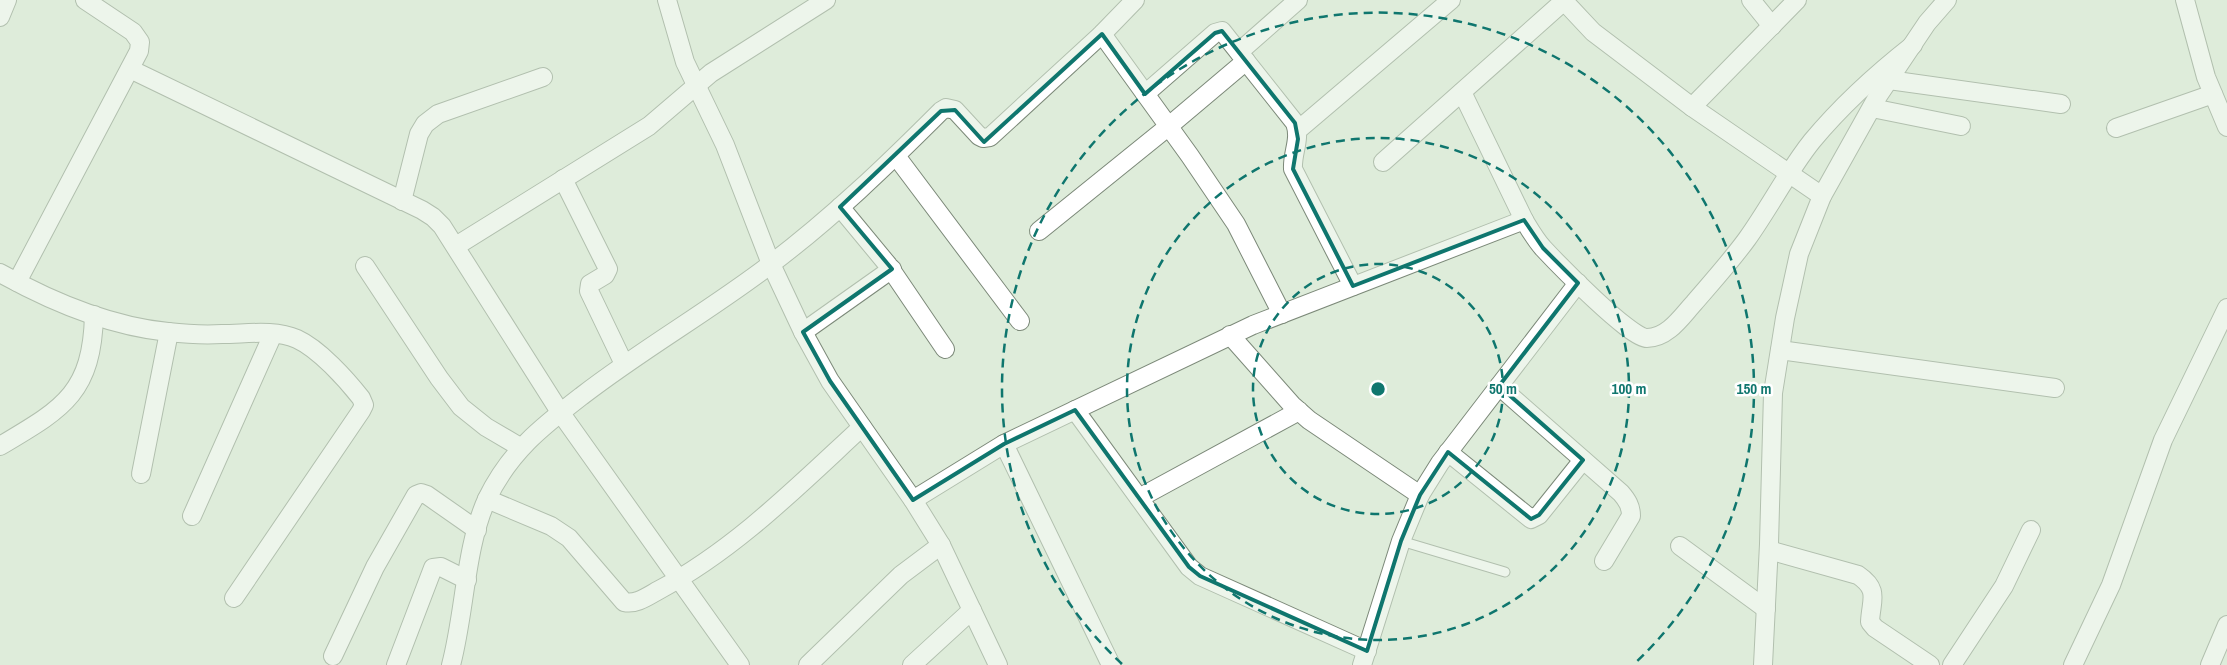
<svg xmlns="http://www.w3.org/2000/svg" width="2227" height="665" font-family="'Archivo Narrow',sans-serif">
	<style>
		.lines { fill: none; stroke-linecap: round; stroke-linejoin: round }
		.lane-casing { stroke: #7c8979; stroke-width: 11 }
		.street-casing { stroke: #7c8979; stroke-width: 20 }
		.lane { stroke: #fff; stroke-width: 9 }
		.street { stroke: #fff; stroke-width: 18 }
		.marked { fill: none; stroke: #0f766e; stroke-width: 4; stroke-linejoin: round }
		.ring { fill: none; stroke: #0f766e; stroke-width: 2.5; stroke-dasharray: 9 6 }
		.centre { fill: #0f766e; stroke: #fff; stroke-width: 2.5 }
		.ring-label { font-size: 15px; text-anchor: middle; font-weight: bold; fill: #0f766e; stroke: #fff; stroke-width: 5; stroke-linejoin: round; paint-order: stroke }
	</style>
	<rect width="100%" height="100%" fill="#deecda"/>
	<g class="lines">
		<!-- lane casing -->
		<g class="lane-casing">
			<path id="lane" d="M 1401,541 L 1505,572"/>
		</g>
		<!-- street casing -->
		<g class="street-casing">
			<g id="street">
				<path d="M 667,0 L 685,62 L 725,145 L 771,264 L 803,332 L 830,381 L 913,500 L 941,545 L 998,665"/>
				<path d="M 1563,0 L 1593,32 L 1692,107 L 1822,196"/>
				<path d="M 1751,0 L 1772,26"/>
				<path d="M 2185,0 L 2206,77 L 2227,127"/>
				<path d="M 0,17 L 7,0"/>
				<path d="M 1102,34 L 1190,156 L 1236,224 L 1282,314"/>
				<path d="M 1239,52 L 1298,0"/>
				<path d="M 130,69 L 422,210 L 433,217 L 442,226 L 560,412 L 740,665"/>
				<path d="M 1889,80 L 2061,104"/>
				<path d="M 1462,92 L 1524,220"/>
				<path d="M 1145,94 L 1215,33 L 1222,31 L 1295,123 C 1301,140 1292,152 1293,169 L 1353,286"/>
				<path d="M 1692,107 L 1797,0"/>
				<path d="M 1872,108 L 1961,126"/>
				<path d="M 2116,128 L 2213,94"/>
				<path d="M 1298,130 L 1451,0"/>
				<path d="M 896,156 L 1020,321"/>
				<path d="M 1383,162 L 1564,1"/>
				<path d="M 563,179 L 608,269 L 605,275 L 590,284 L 589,291 L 624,364"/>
				<path d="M 402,201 L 419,134 L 425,124 L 438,114 L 543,77"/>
				<path d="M 840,207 L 888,265 L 945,349"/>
				<path d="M 1039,231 L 1169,126 L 1246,61"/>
				<path d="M 456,246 L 649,126 L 711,73 L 826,0"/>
				<path d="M 365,266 L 439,378 L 461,407 L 486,427 L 520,447"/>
				<path d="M 0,273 C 52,302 109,326 168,332 C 186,334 204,335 222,334 C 246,334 274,329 297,339 C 319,349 346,379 361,398 L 364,405 L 361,411 L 234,598"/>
				<path d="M 17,282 L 139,51 L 140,42 L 133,32 L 85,0"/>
				<path d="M 803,332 L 892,269"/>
				<path d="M 1230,335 L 1292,405 L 1309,420 L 1420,495"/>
				<path d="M 1780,350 L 2055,388"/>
				<path d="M 1499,386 L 1621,493 C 1627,500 1631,506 1631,516 L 1604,561"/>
				<path d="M 1075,410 L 1189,567 L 1200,576 L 1367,651"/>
				<path d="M 1004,444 L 1111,665"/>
				<path d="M 0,446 C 62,409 92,394 94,315"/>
				<path d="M 1448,452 L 1531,519 L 1539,515 L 1583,460"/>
				<path d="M 141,474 L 169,332"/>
				<path d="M 1139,498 L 1299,411"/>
				<path d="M 487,499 L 551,526 L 569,538 L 624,602 C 636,605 648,596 659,590 C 736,549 799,485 862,427"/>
				<path d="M 913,500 L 1004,444 L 1253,325 L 1524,220 C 1530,230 1535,239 1543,248 C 1557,263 1631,339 1647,338 C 1668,338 1682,316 1694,303 C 1712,282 1731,261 1747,239 C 1770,207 1788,171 1812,141 C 1842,105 1876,74 1913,45"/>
				<path d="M 192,516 L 273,334"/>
				<path d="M 1680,546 L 1766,609"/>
				<path d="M 1769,550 L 1858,575 C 1880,590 1871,600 1870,622 L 1875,628 L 1930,665"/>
				<path d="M 333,656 L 375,567 L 416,495 L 421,493 L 427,495 L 477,530"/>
				<path d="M 396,665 L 433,568 L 441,567 L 467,580"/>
				<path d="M 451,665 C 465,613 465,547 487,499 C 510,451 543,426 583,395 C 644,348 711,310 771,264 C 832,218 887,165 941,111 L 946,108 L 955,110 L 979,136 L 983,138 L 990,137 L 1102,34 L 1135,0"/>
				<path d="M 808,665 L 901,575 L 941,545"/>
				<path d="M 912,665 L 972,610"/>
				<path d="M 1362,665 L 1401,541 L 1420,495 L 1440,463 L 1578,283"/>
				<path d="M 1763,665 L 1769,544 L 1773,393 L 1785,318 L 1799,254 L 1822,196 L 1878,96 L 1927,23 L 1947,0"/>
				<path d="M 1952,665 L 2004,586 L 2031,530"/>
				<path d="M 2073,665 L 2111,585 L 2163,440 L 2227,308"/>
				<path d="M 2210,665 L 2227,625"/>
			</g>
		</g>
		<!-- lane -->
		<use href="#lane" class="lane"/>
		<!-- street -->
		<use href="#street" class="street"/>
	</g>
	<!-- marked area -->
	<path d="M0 0H2227V665H0ZM 1222,31 L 1295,123 L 1298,139 L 1293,169 L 1353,286 L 1524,220 L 1543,248 L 1578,283 L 1499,386 L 1583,460 L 1539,515 L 1531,519 L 1448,452 L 1420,495 L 1401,541 L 1367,651 L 1200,576 L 1189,567 L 1075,410 L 1004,444 L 913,500 L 830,381 L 803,332 L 892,269 L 840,207 L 941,111 L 955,110 L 984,142 L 1102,34 L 1145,94 L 1215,33 Z" fill="#deecda" fill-opacity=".55" fill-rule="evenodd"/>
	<path class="marked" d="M 1222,31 L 1295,123 L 1298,139 L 1293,169 L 1353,286 L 1524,220 L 1543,248 L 1578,283 L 1499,386 L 1583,460 L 1539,515 L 1531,519 L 1448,452 L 1420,495 L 1401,541 L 1367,651 L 1200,576 L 1189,567 L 1075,410 L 1004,444 L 913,500 L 830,381 L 803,332 L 892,269 L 840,207 L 941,111 L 955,110 L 984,142 L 1102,34 L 1145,94 L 1215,33 Z"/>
	<!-- distance rings -->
	<g class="ring">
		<circle cx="1378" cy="389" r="125"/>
		<circle cx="1378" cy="389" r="251"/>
		<path d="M1122 664A376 376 0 1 1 1634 664"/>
	</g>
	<circle cx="1378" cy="389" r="8" class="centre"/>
	<g class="ring-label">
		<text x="1503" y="394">50 m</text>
		<text x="1629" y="394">100 m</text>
		<text x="1754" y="394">150 m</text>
	</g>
</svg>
